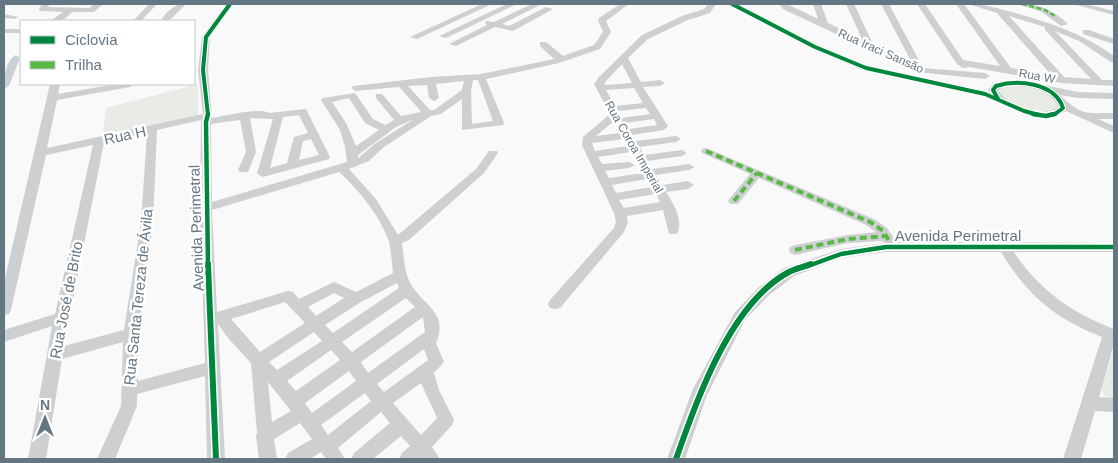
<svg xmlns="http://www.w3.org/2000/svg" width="1118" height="463" font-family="Arial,sans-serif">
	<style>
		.green { fill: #e8ebe6 }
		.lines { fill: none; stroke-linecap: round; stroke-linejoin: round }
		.minor { fill: #cecfd0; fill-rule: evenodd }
		.quiet-far1 { stroke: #58b947; stroke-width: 2.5; stroke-dasharray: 5 2.5; stroke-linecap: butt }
		.quiet { stroke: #58b947; stroke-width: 4; stroke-dasharray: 7 4; stroke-linecap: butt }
		.cycleway-far2-casing { stroke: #fff; stroke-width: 6 }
		.cycleway-far1-casing { stroke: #fff; stroke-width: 8 }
		.cycleway-casing { stroke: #fff; stroke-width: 9 }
		.cycleway-far2 { stroke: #00873e; stroke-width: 4 }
		.cycleway-far1 { stroke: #00873e; stroke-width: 4.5 }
		.cycleway { stroke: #00873e; stroke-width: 6 }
		.labels { text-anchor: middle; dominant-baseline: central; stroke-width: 5; stroke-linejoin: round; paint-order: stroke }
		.far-street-label { font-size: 12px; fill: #657683; stroke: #fff }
		.street-label { font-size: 15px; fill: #657683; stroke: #fff }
	</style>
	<rect width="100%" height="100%" fill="#f9f9f9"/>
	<!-- green -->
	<g class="green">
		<path d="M 198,84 L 198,118 L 102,137 L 106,108 Z"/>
		<path d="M 1006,84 L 1033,87 L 1051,94 L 1059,108 L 1039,113 L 1008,104 L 997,90 Z"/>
		<path d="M 1114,348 L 1114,401 L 1104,395 L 1101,388 Z"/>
	</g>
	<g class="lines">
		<!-- minor -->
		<g class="minor">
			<path d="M 42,4 L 50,4 L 48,7 L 89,8 L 94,4 L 103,4 L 94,12 L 72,12 C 65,20 60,22 50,21 L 63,12 L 40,11 L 39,9 Z"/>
			<path d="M 149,4 L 157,4 L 141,21 L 133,21 Z"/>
			<path d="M 178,4 L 186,4 L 169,21 L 161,21 L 166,13 Z"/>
			<path d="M 226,4 L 234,4 L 210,37 L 208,70 L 212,118 C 225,116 259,107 269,113 L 306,109 L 330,157 L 329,159 L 263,177 L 259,175 L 257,173 L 273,119 L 250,118 L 256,152 L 248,172 L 240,172 L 238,170 L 246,152 L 240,120 L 211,124 L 212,202 L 347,162 L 345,147 L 340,130 L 321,100 L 323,98 L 355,93 L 373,119 L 385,125 L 394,120 L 376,98 L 376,94 L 382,94 L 401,116 L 421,112 L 419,109 L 399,87 L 356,91 L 351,88 L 353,86 L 431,77 L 481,74 L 554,59 L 540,46 L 540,42 L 546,42 L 563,56 L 594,45 L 603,32 L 598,20 L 599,18 L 620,4 L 629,4 L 606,21 L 611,32 L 600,49 L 559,63 L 486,79 L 504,123 L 503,125 L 462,130 L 462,99 L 441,114 L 431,116 L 384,147 L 369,161 L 349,169 L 376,199 L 398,235 L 476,169 L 489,151 L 497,151 L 498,153 L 484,173 L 409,240 L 402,243 C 404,257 404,273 412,286 C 424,305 449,314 436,343 L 444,362 L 434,373 L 439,390 L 454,420 L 452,425 L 432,447 L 440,459 L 399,459 L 402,453 L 410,446 L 401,436 L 373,459 L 351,459 L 354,453 L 390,423 L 381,412 L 338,448 L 345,459 L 326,459 L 321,452 L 310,459 L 285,459 L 288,453 L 312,439 L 300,423 L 274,439 L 277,459 L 259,459 L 256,436 L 257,433 L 251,363 L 228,338 L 218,324 L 225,459 L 207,459 L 205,376 L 137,394 L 137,406 L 115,459 L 97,459 L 121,406 L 123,342 L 62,359 L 46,459 L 28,459 L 52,326 L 4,342 L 4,330 L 55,314 L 93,145 L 46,155 L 11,310 L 9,314 L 4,315 L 4,282 L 50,84 L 60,84 L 58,94 L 116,84 L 135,84 L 130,87 L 57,100 L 47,148 L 203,114 L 198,70 L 202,37 ZM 473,80 L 478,80 L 493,121 L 472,124 L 471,91 ZM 464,81 L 462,90 L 434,110 L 430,110 L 408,86 L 427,85 L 429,98 L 434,101 L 439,98 L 436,84 ZM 349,98 L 365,123 L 379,130 L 356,146 L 346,123 L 332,102 ZM 299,115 L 308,133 L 294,137 L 287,163 L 270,168 L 283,117 ZM 414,119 L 376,143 L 358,158 L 358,155 L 396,127 ZM 201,120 L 200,208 L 205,363 L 138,381 L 138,334 L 153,222 L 157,130 ZM 147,133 L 141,222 L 124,330 L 64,346 L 104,142 ZM 311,139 L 319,155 L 299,160 L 303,141 ZM 339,172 C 357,188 382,218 389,242 C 391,251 392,263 393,273 L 356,292 L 334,282 L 299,299 L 293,292 L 288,291 L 217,312 L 212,210 ZM 397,283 L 399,288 L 333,333 L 325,325 L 361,302 ZM 334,293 L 344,298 L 316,316 L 308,307 ZM 406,298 L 415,307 L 352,352 L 342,342 ZM 285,302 L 305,323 L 260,352 L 231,319 ZM 423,317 L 425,332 L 368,373 L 361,362 ZM 314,332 L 322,341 L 277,370 L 269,362 ZM 424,349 L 428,360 L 384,392 L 377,384 ZM 331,350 L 340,360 L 296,391 L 287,381 ZM 349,371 L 356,381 L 312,413 L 305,403 ZM 268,382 L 291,411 L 272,422 ZM 421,383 L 437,418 L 421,435 L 393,403 ZM 365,393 L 371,401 L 328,435 L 321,425 Z"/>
			<path d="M 482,4 L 492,4 L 417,39 L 410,37 Z"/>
			<path d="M 507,4 L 517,4 L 446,38 L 439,36 Z"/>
			<path d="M 532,4 L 542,4 L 502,24 L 509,26 L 546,7 L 553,9 L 513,31 L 495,27 L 456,46 L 449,44 L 487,25 L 485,23 L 486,21 L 494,22 Z"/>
			<path d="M 708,4 L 716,4 L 710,13 L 688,20 L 648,39 L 628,58 L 641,82 L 660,80 L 665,83 L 660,86 L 643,87 L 668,126 L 664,130 L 632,135 L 636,141 L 676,136 L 681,139 L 676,142 L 640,147 L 644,155 L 682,150 L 687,153 L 682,156 L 648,161 L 652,169 L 689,164 L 695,167 L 689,170 L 656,175 L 662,185 L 688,181 L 694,185 L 688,189 L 666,192 C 673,203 684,220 677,234 L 669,234 L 663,210 L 627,216 L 628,222 L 624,232 L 560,308 L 555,309 L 550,308 L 548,304 L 550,300 L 614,228 L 616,222 L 614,213 L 582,145 L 583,137 L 610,114 L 594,84 L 599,77 L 642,35 L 682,16 L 704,9 ZM 622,64 L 632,83 L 604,85 L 606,81 ZM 634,88 L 643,103 L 615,106 L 606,90 ZM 646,108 L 650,114 L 622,118 L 618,111 ZM 654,119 L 657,125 L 629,129 L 625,123 ZM 614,121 L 620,133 L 596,136 ZM 624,139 L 628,146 L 595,151 L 592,143 ZM 631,152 L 643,173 L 609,178 L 605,171 L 629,168 L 635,165 L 629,162 L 602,164 L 598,157 ZM 647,179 L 652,187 L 616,193 L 612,185 ZM 656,194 L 660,202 L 624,208 L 619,200 Z"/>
			<path d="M 728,4 L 738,4 L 818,45 L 869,66 L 990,92 L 988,90 L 993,84 L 1003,81 L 1024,81 L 1078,92 L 1114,93 L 1114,99 L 1078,98 L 1060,95 C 1082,116 1085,113 1114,113 L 1114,119 L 1098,119 L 1114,126 L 1114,133 L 1066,111 L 1055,117 L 1046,119 L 1035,118 L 982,96 L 863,70 L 812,49 ZM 1004,86 C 1022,85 1051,87 1058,107 C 1042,118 1007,106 998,90 Z"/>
			<path d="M 779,4 L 787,4 L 818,19 L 813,4 L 821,4 L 828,23 L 862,39 L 846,4 L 854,4 L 873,44 L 912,63 L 881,4 L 889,4 L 923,68 L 985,73 L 990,76 L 985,79 L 917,72 L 783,9 Z"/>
			<path d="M 917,4 L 925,4 L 963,60 L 1000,66 L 956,4 L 964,4 L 1011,68 L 1052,76 L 997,13 L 968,4 L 980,4 C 1028,16 1074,27 1114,56 L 1114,63 L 1111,62 L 1079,41 L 1055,31 L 1102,80 L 1114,80 L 1114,86 L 1061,83 L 970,67 L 963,68 L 957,64 ZM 1009,16 L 1045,27 L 1045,30 L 1091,79 L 1064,77 Z"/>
			<path d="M 1018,4 C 1038,3 1054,10 1068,24 L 1061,26 L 1042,12 Z"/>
			<path d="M 1073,4 L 1086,4 L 1114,11 L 1114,15 Z"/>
			<path d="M 4,14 L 19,17 L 15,19 L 4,18 Z"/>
			<rect x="4" y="29" width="17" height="4"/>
			<path d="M 1083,30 L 1089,30 L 1114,39 L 1114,44 L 1083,34 Z"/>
			<path d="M 16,55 L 20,58 L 9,86 L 4,89 C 4,78 5,60 16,55 Z"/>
			<path d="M 706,148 L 874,219 L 887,228 L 897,242 L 1114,243 L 1114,252 L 1014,252 C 1039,290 1072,313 1114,329 L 1114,344 L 1099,397 L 1114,398 L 1114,412 L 1095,411 L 1081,459 L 1063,459 L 1102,337 C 1055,319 1027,295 1001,252 L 886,252 L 842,258 L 794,276 L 768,296 L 745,320 L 707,395 L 685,459 L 667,459 L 693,389 L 735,312 L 758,288 L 784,268 L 841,249 L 884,243 L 883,241 L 848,243 L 795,255 L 790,253 L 789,250 L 790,247 L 795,245 L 848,235 L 876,232 L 866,225 L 759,178 L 738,204 L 730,204 L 728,201 L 730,198 L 750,174 L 702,153 L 701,151 L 702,149 Z"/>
		</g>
		<!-- quiet-far1 -->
		<path class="quiet-far1" d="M 1022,4 L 1045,10 L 1055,16"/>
		<!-- quiet -->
		<g class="quiet">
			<path d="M 706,151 L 870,222 L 883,231 L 893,247"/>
			<path d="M 734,201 L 757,173"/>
			<path d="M 795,250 L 848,239 L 886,236"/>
		</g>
		<!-- cycleway-far2 casing -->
		<g class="cycleway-far2-casing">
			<g id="cycleway-far2">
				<path d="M 732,4 L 815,47 L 866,68 L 985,94 L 1024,111 L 1039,115"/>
				<path d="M 998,99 L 993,90 L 996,86 C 1018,79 1055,83 1063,108 L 1055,114 L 1049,115"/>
				<path d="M 208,115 L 203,70 L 206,37 L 230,4"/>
			</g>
		</g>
		<!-- cycleway-far1 casing -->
		<g class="cycleway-far1-casing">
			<g id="cycleway-far1">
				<path d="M 208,114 L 206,122 L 208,266"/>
				<path d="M 1033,114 L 1046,116 L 1055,114"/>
				<path d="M 808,266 L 841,254 L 886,247 L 1114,247"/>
			</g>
		</g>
		<!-- cycleway casing -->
		<g class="cycleway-casing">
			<g id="cycleway">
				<path d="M 208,264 L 216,459"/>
				<path d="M 676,459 C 697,400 730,303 789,272 C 796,268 804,267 811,264"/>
			</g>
		</g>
		<!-- cycleway-far2 -->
		<use href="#cycleway-far2" class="cycleway-far2"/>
		<!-- cycleway-far1 -->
		<use href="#cycleway-far1" class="cycleway-far1"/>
		<!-- cycleway -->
		<use href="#cycleway" class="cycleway"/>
	</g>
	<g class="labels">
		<!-- far-street labels -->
		<g class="far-street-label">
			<text transform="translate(881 51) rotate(24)">Rua Iraci Sansão</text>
			<text transform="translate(1037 76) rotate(10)">Rua W</text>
			<text transform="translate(634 147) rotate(60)">Rua Coroa Imperial</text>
		</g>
		<!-- street labels -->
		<g class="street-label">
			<text transform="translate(125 135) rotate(-12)">Rua H</text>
			<text transform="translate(196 228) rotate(-92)">Avenida Perimetral</text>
			<text x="958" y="235">Avenida Perimetral</text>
			<text transform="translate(138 297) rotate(-84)">Rua Santa Tereza de Ávila</text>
			<text transform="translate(66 300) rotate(-79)">Rua José de Brito</text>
		</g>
	</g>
	<!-- border -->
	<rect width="1118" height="463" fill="none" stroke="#657683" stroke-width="10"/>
	<!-- legend -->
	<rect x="20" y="20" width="175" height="65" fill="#ffffff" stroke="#c1c8cd"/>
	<rect x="30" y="36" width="25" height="8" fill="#00873e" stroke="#c1c8cd"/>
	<text x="65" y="45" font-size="15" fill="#657683">Ciclovia</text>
	<rect x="30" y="61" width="25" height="8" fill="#58b947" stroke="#c1c8cd"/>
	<text x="65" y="70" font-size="15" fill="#657683">Trilha</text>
	<!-- north arrow -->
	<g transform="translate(45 418)" stroke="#ffffff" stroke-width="4" paint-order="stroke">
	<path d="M0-4L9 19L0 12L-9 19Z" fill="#657683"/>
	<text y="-8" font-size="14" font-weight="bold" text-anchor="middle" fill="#657683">N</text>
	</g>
</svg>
